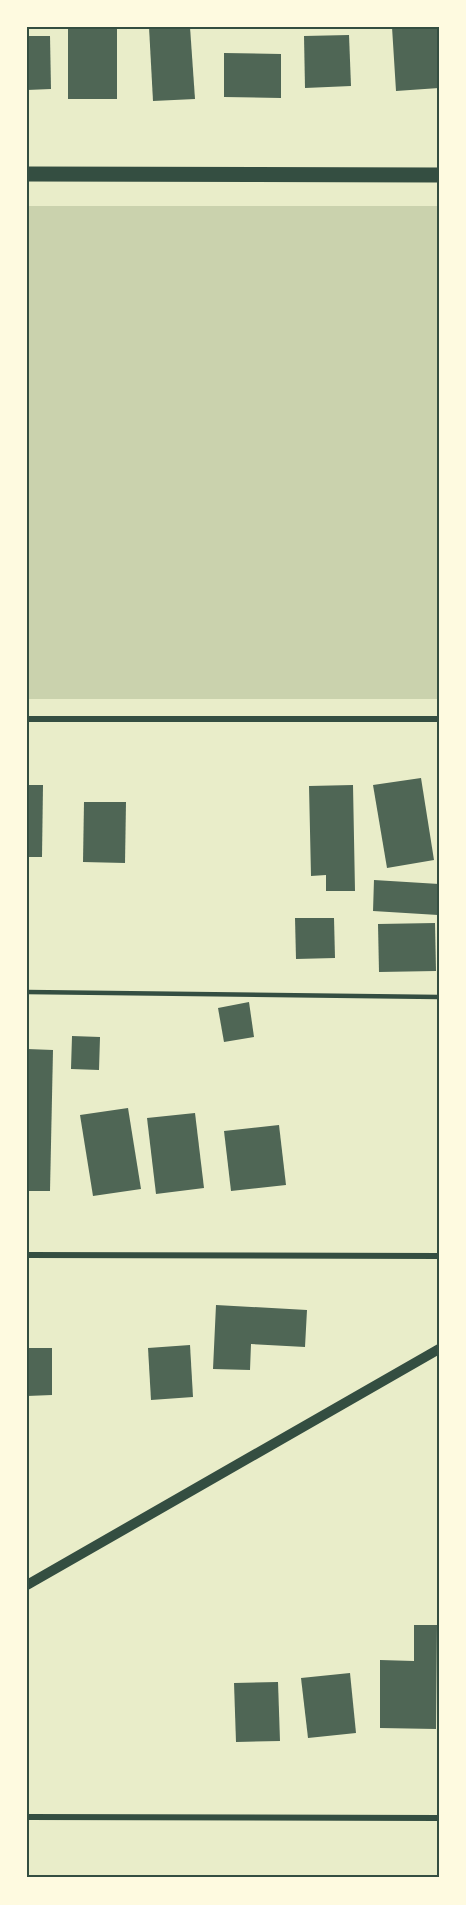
<svg xmlns="http://www.w3.org/2000/svg" width="466" height="1905" font-family="'Playfair Display',serif">
	<style>
		.green { fill: #cad2ad }
		.building { fill: #4f6655 }
		.lines { fill: none; stroke-linecap: round; stroke-linejoin: round }
		.service { stroke: #344e41; stroke-width: 4.5 }
		.minor { stroke: #344e41; stroke-width: 6 }
		.tertiary { stroke: #344e41; stroke-width: 10 }
		.primary { stroke: #344e41; stroke-width: 15 }
		.neatline { fill: none; stroke: #344e41; stroke-width: 2 }
	</style>
	<rect width="100%" height="100%" fill="#e9edc9"/>
	<!-- green -->
	<rect class="green" x="27" y="206" width="412" height="493"/>
	<!-- building -->
	<g class="building">
		<rect x="68" y="27" width="49" height="72"/>
		<path d="M 149,27 L 190,27 L 195,99 L 153,101 Z"/>
		<path d="M 392,27 L 438,27 L 439,88 L 396,91 Z"/>
		<path d="M 349,35 L 351,86 L 305,88 L 304,36 Z"/>
		<path d="M 27,36 L 50,36 L 51,89 L 27,90 Z"/>
		<path d="M 224,53 L 281,54 L 281,98 L 224,97 Z"/>
		<path d="M 421,778 L 434,860 L 387,868 L 373,785 Z"/>
		<path d="M 27,785 L 43,785 L 42,857 L 27,857 Z"/>
		<path d="M 353,785 L 355,891 L 326,891 L 326,875 L 311,876 L 309,786 Z"/>
		<path d="M 84,802 L 126,802 L 125,863 L 83,862 Z"/>
		<path d="M 374,880 L 439,884 L 438,915 L 373,911 Z"/>
		<path d="M 295,918 L 334,918 L 335,958 L 296,959 Z"/>
		<path d="M 435,923 L 436,971 L 379,972 L 378,924 Z"/>
		<path d="M 249,1002 L 254,1037 L 224,1042 L 218,1008 Z"/>
		<path d="M 72,1036 L 100,1037 L 99,1070 L 71,1069 Z"/>
		<path d="M 27,1049 L 53,1050 L 50,1191 L 27,1191 Z"/>
		<path d="M 128,1108 L 141,1189 L 93,1196 L 80,1115 Z"/>
		<path d="M 195,1113 L 204,1188 L 156,1194 L 147,1118 Z"/>
		<path d="M 279,1125 L 286,1185 L 231,1191 L 224,1131 Z"/>
		<path d="M 216,1305 L 307,1310 L 305,1347 L 251,1344 L 250,1370 L 213,1369 Z"/>
		<path d="M 190,1345 L 193,1397 L 151,1400 L 148,1348 Z"/>
		<path d="M 27,1348 L 52,1348 L 52,1395 L 27,1396 Z"/>
		<path d="M 414,1625 L 437,1625 L 436,1729 L 380,1728 L 380,1660 L 414,1661 Z"/>
		<path d="M 350,1673 L 356,1733 L 308,1738 L 301,1678 Z"/>
		<path d="M 278,1682 L 280,1741 L 236,1742 L 234,1683 Z"/>
	</g>
	<g class="lines">
		<!-- service -->
		<path class="service" d="M 27,992 L 439,997"/>
		<!-- minor -->
		<g class="minor">
			<path d="M 27,719 L 439,719"/>
			<path d="M 27,1255 L 439,1256"/>
			<path d="M 27,1817 L 439,1818"/>
		</g>
		<!-- tertiary -->
		<path class="tertiary" d="M 27,1585 L 439,1349"/>
		<!-- primary -->
		<path class="primary" d="M 27,174 L 439,175"/>
	</g>
	<!-- border -->
	<rect width="466" height="1905" fill="none" stroke="#fefae0" stroke-width="57"/>
	<rect x="28" y="28" width="410" height="1848" class="neatline"/>
</svg>
